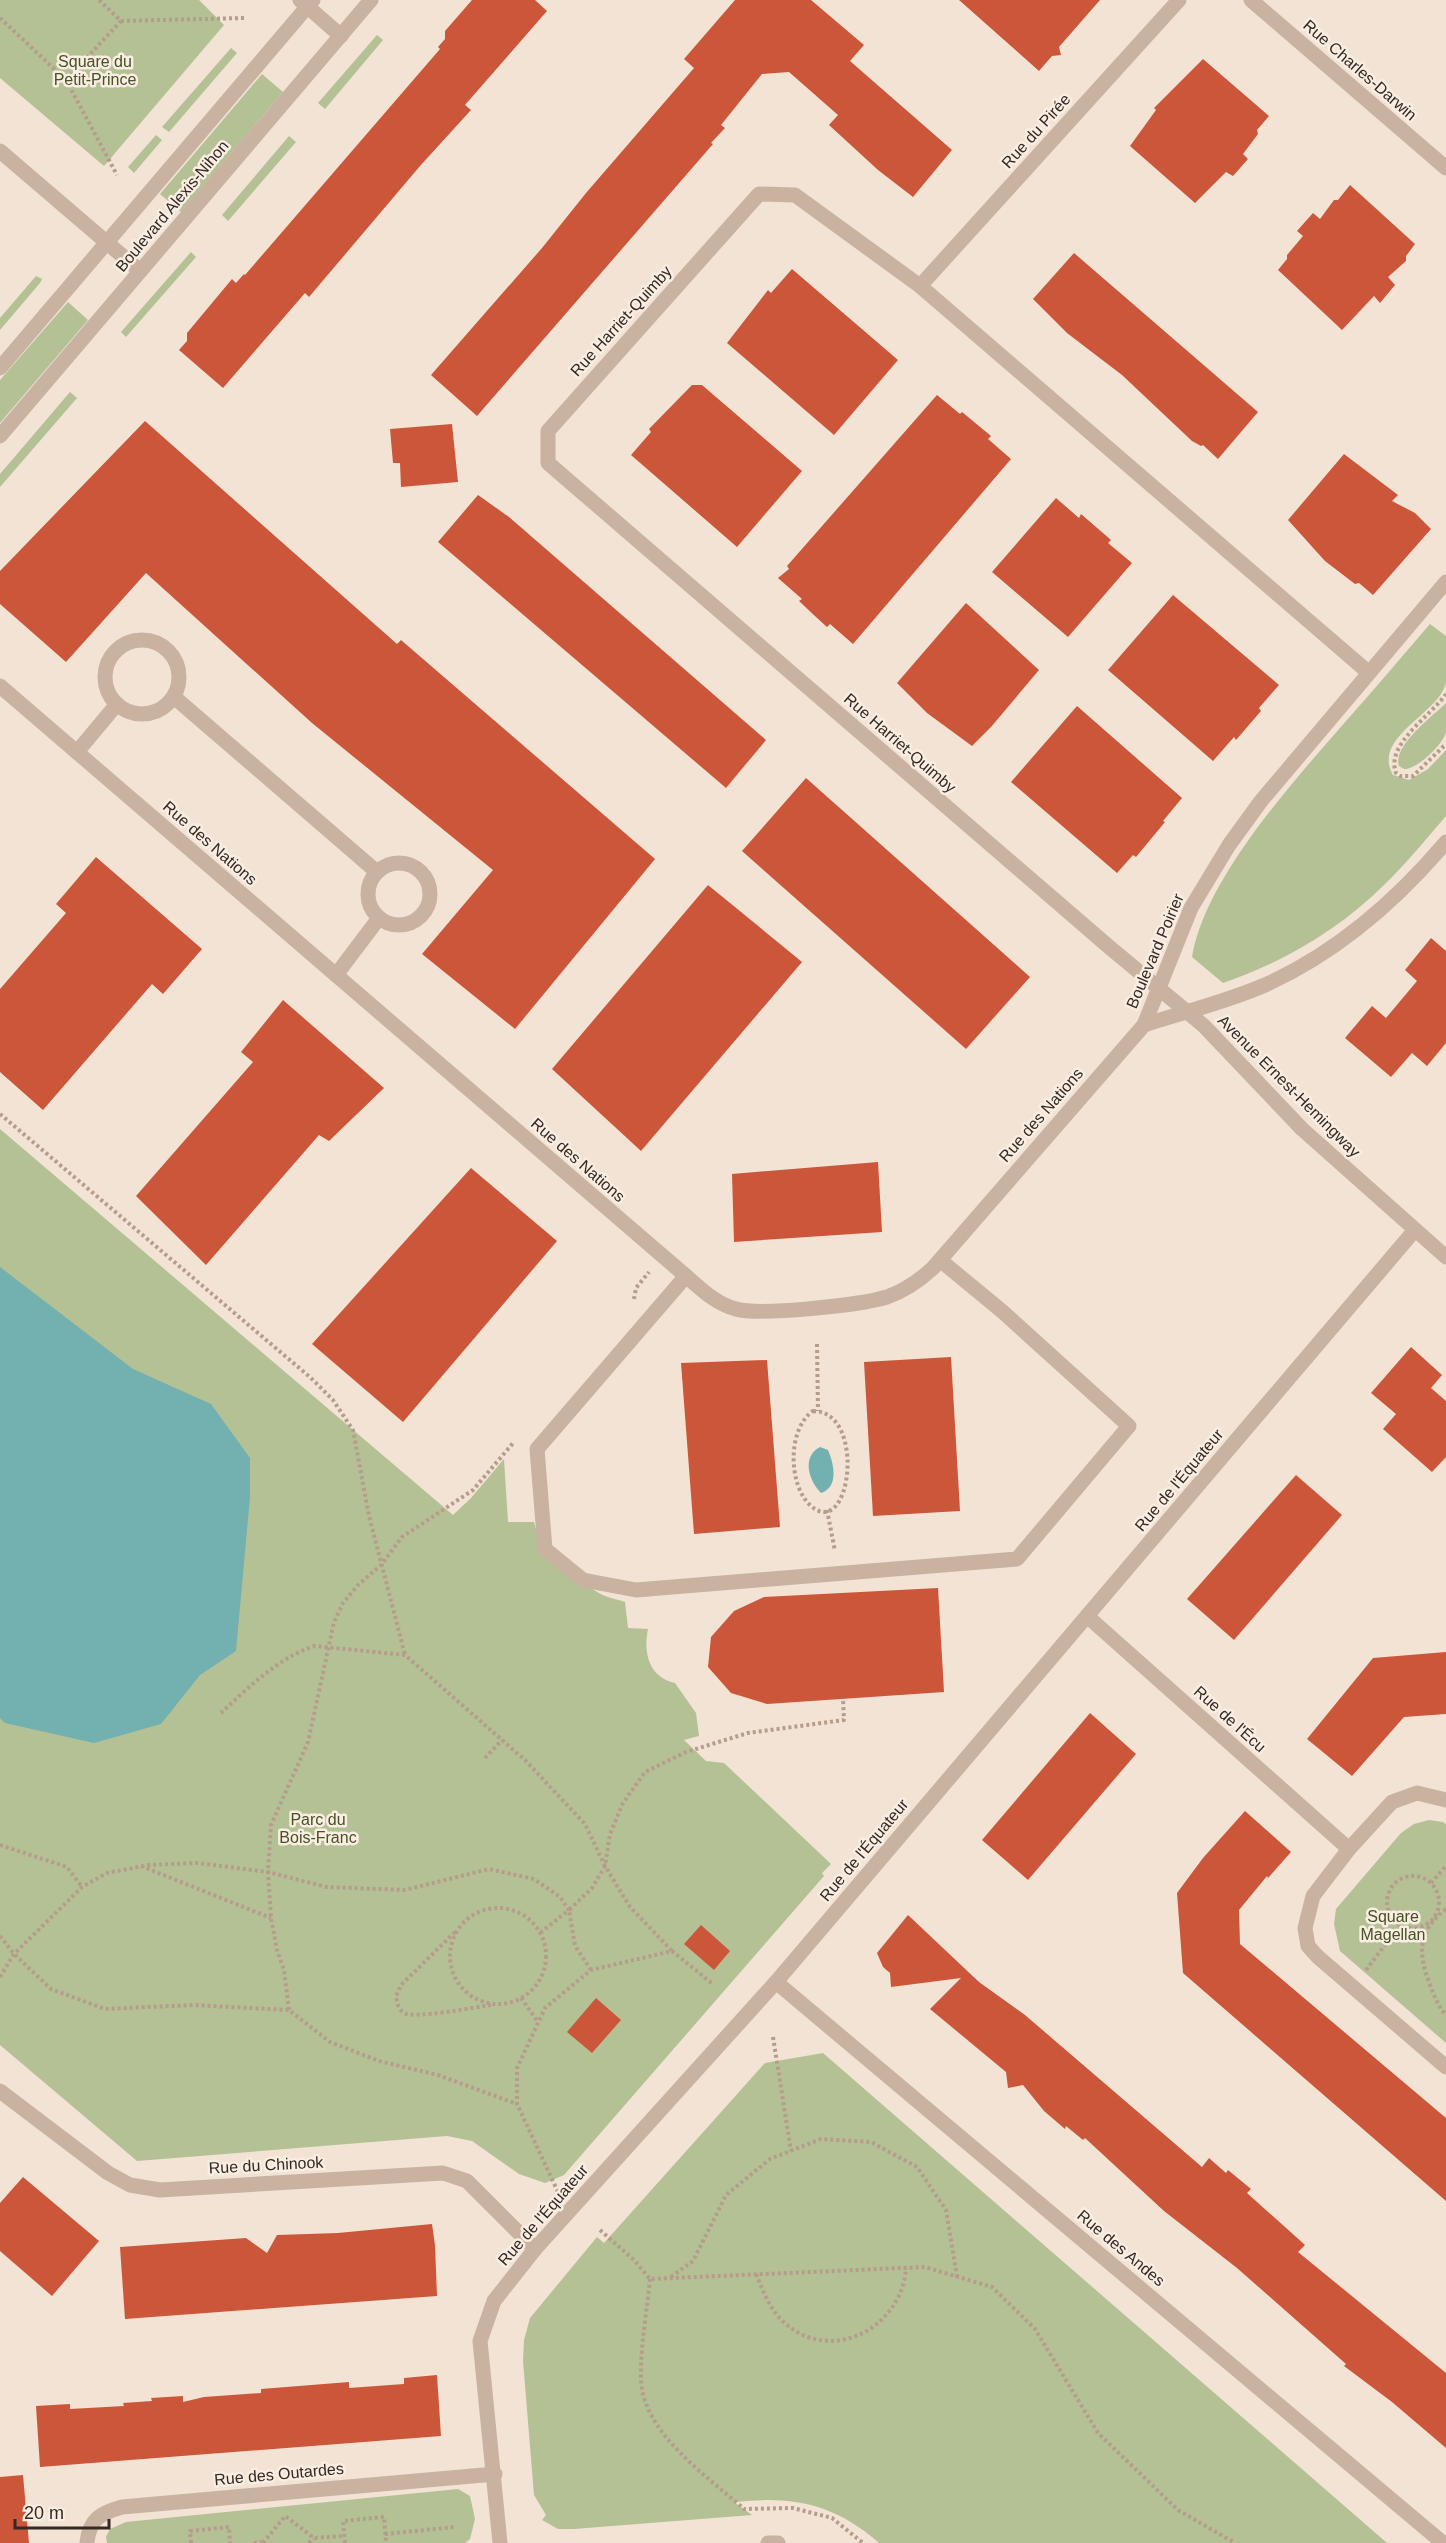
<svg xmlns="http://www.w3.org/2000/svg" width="1446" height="2543" font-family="Arial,sans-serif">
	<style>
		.green { fill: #b4c195 }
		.water { fill: #73b0b0 }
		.building { fill: #cc5639 }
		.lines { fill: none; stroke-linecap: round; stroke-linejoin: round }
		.path { stroke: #b69c8b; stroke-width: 4; stroke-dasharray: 3 3; stroke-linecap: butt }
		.lane { stroke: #cab2a1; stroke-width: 15 }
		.street { stroke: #cab2a1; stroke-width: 15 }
		.labels { text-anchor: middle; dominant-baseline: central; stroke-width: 5; stroke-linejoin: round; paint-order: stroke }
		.park-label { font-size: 16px; fill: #455327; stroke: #faede1 }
		.street-label { font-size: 16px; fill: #342924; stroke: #faede1 }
	</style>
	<rect width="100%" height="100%" fill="#f2e3d5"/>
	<!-- green -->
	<g class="green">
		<path d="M 0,0 L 199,0 L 224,25 L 104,166 L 0,78 Z"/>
		<path d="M 377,35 L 383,40 L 325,109 L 318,103 Z"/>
		<path d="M 231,48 L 237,53 L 169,132 L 162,127 Z"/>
		<path d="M 262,74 L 283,92 L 181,212 L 160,194 Z"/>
		<path d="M 156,135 L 162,140 L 134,173 L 128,167 Z"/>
		<path d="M 289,136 L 296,142 L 228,221 L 222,215 Z"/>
		<path d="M 191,252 L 196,257 L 126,337 L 121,332 Z"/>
		<path d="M 36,276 L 42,279 L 40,283 L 0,330 L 0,318 Z"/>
		<path d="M 68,302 L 88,320 L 0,423 L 0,380 Z"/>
		<path d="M 70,392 L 77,398 L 0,487 L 0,474 Z"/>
		<path d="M 1430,624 L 1446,636 C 1446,650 1446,669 1446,683 C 1439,714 1371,737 1393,775 L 1409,780 L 1428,769 L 1446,750 L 1446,816 C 1426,839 1406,864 1384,885 C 1340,929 1282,963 1223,983 L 1192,957 C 1205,878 1294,781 1346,721 C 1375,689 1402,656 1430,624 Z"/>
		<path d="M 1446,703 C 1446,712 1446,723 1446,732 C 1443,745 1416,770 1404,769 L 1399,766 C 1392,746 1433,716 1446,703 Z"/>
		<path d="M 0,1129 L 453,1515 L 471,1498 L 504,1459 L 508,1522 L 534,1522 C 540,1551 574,1579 599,1593 C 607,1598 617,1599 625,1602 L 628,1628 L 648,1629 C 643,1653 649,1677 675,1683 L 696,1713 L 699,1736 L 684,1740 L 706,1761 L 724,1763 L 831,1864 L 822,1873 L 824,1876 L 564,2175 L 545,2183 L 519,2174 L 472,2141 L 447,2136 L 137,2161 L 0,2045 Z"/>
		<path d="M 1429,1820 L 1443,1822 L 1446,1824 L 1446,2043 L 1340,1951 L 1334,1924 L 1336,1909 L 1401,1833 L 1414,1824 Z"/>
		<path d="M 823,2053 L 1387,2543 L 879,2543 C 833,2503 793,2496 734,2502 L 752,2515 L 574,2529 L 558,2529 L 542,2520 L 546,2515 L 534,2495 L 523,2361 L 524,2340 L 530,2318 L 597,2237 L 604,2243 L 765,2063 Z"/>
		<path d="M 458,2489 L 470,2496 L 475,2519 L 470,2539 L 465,2543 L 107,2543 L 106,2537 L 110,2529 L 126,2522 Z"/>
	</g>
	<!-- water -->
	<g class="water">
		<path d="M 0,1267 L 133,1369 L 211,1404 L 250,1458 L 250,1497 L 236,1651 L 200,1675 L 161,1724 L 94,1743 L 5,1723 L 0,1718 Z"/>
		<path d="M 820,1447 L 828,1450 C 834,1464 839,1487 821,1493 C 809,1481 801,1457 820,1447 Z"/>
	</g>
	<!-- building -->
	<g class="building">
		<path d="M 472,0 L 535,0 L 547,11 L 465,105 L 471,110 L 420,166 L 309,297 L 305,293 L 223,388 L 179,350 L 187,341 L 187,333 L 232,279 L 236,283 L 244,274 L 245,275 L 440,49 L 438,47 L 445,39 L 445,31 Z"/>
		<path d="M 735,0 L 811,0 L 864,45 L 850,61 L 952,150 L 913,197 L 878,170 L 829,125 L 838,115 L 789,72 L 762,74 L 721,125 L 725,128 L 711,143 L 713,144 L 477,416 L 431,375 L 542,248 L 586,193 L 694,68 L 684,59 Z"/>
		<path d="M 959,0 L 1100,0 L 1059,47 L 1061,55 L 1052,56 L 1039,71 Z"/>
		<path d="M 1203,59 L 1269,116 L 1257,130 L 1258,134 L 1243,154 L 1248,159 L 1233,176 L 1226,172 L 1195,203 L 1130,146 L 1156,110 L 1154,108 Z"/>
		<path d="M 1350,185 L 1415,244 L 1406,256 L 1406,261 L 1388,277 L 1395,285 L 1380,303 L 1374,296 L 1342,330 L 1278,270 L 1287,259 L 1287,255 L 1303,236 L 1297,231 L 1313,213 L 1320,219 L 1334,200 L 1338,200 Z"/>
		<path d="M 1074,253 L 1258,412 L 1218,459 L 1203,445 L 1201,446 L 1192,441 L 1122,375 L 1067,333 L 1033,299 Z"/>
		<path d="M 792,269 L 898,360 L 834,435 L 727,343 L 768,290 L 771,293 Z"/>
		<path d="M 692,385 L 702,385 L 802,471 L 737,547 L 631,455 L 651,432 L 649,429 Z"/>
		<path d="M 937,395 L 960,414 L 962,412 L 991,436 L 988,439 L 1011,459 L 853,644 L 830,624 L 827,627 L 816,617 L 799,601 L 802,599 L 778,578 L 789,569 L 787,566 Z"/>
		<path d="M 145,421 L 397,644 L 401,640 L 655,859 L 515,1029 L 422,954 L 493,870 L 312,723 L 146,573 L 66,662 L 0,604 L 0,571 Z"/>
		<path d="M 452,424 L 458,482 L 401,487 L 400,463 L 393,463 L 390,429 Z"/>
		<path d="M 1344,454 L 1398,495 L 1392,501 L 1415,513 L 1431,529 L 1373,595 L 1359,583 L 1355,584 L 1325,561 L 1288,520 Z"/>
		<path d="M 478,495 L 509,517 L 766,740 L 726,788 L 438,542 Z"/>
		<path d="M 1056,498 L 1079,518 L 1081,514 L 1111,540 L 1108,543 L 1132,563 L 1068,637 L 992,572 Z"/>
		<path d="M 1173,595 L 1279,685 L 1259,708 L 1261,711 L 1236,740 L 1234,737 L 1213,761 L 1108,670 Z"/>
		<path d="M 966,603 L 1039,670 L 991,727 L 972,746 L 927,713 L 897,683 Z"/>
		<path d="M 1077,706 L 1182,798 L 1163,821 L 1165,822 L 1136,857 L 1133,855 L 1117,873 L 1011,782 Z"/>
		<path d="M 806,778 L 1030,977 L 966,1049 L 742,851 Z"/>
		<path d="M 96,857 L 202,949 L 163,994 L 152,984 L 43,1110 L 0,1072 L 0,989 L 66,913 L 56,904 Z"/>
		<path d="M 708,885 L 802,962 L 641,1151 L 552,1069 Z"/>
		<path d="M 1431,938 L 1446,951 L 1446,1043 L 1427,1066 L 1412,1053 L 1391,1077 L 1345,1038 L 1372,1006 L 1386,1018 L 1417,981 L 1405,970 Z"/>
		<path d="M 283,1000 L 384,1088 L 329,1141 L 319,1135 L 206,1265 L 136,1196 L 253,1062 L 241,1052 Z"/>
		<path d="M 878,1162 L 882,1232 L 734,1242 L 732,1174 Z"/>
		<path d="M 471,1168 L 557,1241 L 403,1422 L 312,1344 Z"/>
		<path d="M 1411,1347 L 1442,1375 L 1431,1388 L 1446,1401 L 1446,1457 L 1432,1472 L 1383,1429 L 1396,1414 L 1371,1393 Z"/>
		<path d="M 951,1357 L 960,1511 L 873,1516 L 864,1362 Z"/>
		<path d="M 767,1360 L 780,1527 L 694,1534 L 681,1363 Z"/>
		<path d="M 1296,1475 L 1342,1515 L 1234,1640 L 1187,1599 Z"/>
		<path d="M 938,1588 L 944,1692 L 767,1704 L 731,1693 L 708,1667 L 711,1637 L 734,1611 L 764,1597 Z"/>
		<path d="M 1446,1652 L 1446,1714 L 1404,1717 L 1352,1776 L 1307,1739 L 1373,1658 Z"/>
		<path d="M 1090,1713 L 1136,1754 L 1028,1880 L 982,1840 Z"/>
		<path d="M 1245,1811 L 1291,1852 L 1268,1878 L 1267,1876 L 1239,1910 L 1240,1944 L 1446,2118 L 1446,2201 L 1183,1973 L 1177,1893 L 1203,1858 Z"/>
		<path d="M 908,1915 L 979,1982 L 1025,2015 L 1202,2167 L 1209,2158 L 1226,2173 L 1228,2170 L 1251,2189 L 1247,2193 L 1305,2245 L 1298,2252 L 1446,2373 L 1446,2448 L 1392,2402 L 1344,2366 L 1346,2364 L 1237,2268 L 1164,2211 L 1085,2138 L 1083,2140 L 1066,2126 L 1065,2129 L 1044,2111 L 1023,2085 L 1008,2088 L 1006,2072 L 930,2009 L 961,1978 L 891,1987 L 890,1973 L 883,1967 L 877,1953 Z"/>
		<path d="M 701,1925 L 730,1951 L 714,1970 L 684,1944 Z"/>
		<path d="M 596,1998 L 621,2020 L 592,2053 L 567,2032 Z"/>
		<path d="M 23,2177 L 99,2241 L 52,2296 L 0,2251 L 0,2203 Z"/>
		<path d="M 432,2224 L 435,2245 L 437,2296 L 125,2319 L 120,2247 L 246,2238 L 267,2253 L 277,2235 L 338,2233 Z"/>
		<path d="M 437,2375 L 441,2436 L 40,2467 L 36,2406 L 70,2404 L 70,2409 L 124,2406 L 123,2403 L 152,2401 L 151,2398 L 183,2396 L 183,2402 L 204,2397 L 261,2393 L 261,2389 L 349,2382 L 349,2388 L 404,2384 L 404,2378 Z"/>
		<path d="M 23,2475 L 29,2543 L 0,2543 L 0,2477 Z"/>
	</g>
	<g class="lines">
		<!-- path -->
		<g class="path">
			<path d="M 0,18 L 66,80 L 117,175"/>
			<path d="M 121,21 L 244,18"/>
			<path d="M 66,80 L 121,21 L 99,0"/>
			<path d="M 1446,694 C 1432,715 1385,744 1396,773 L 1400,776 L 1413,776 L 1446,744"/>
			<path d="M 0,1114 L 311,1378 L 333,1400 L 353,1430 L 369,1516 L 405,1655"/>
			<path d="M 634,1299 L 636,1288 L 649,1272"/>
			<path d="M 817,1344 L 818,1411"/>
			<path d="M 813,1411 C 867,1411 851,1541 811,1506 C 788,1486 787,1429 813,1411 Z"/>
			<path d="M 827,1510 L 835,1551"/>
			<path d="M 221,1713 C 249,1687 279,1657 315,1646 L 405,1655 L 526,1761 L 585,1824 L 605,1866 L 630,1907 L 672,1951"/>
			<path d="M 485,1758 L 502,1740"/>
			<path d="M 0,1845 L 67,1867 L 82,1887"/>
			<path d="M 141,1866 L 271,1918"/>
			<circle cx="1413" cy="1902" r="26"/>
			<path d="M 1431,1883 L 1446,1866"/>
			<circle cx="498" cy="1956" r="48"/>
			<path d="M 1446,1909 C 1417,1931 1418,1954 1430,1985 C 1435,1997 1438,2006 1446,2015"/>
			<path d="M 455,1932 L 401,1985 L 396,1996 C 397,2002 398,2009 404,2013 C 415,2019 476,2007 491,2005"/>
			<path d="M 0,1936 L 14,1954 L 51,1989 L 105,2009 L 193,2005 L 289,2010 L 330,2042 L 379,2061 L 438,2075 L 517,2104"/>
			<path d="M 591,1970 L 575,1946 L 569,1910 L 592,1888 L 605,1866 L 610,1834 L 623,1803 L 645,1772 L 686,1752 L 748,1733 L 844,1720 L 843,1699"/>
			<path d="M 1366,1970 L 1400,1925"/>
			<path d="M 0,1977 L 14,1954 L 82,1887 L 107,1873 L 149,1865 L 198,1863 L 268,1872 L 326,1887 L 405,1890 L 489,1869 L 534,1879 L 560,1897 L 569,1910 L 540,1933"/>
			<path d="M 521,1998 L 538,2022"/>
			<path d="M 289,2010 L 284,1970 L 277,1950 L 271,1918 L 268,1872 L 271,1825 L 308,1742 L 334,1622 L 343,1603 L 358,1585 L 381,1565 L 402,1537 L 473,1490 L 514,1442"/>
			<path d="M 773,2037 L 791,2151"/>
			<path d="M 558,2192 L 517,2104 L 517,2068 L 545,2008 L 591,1970 L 672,1951 L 714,1985"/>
			<path d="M 600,2230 L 634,2260 L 650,2279 L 925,2267 L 992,2287 L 1035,2329 L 1098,2433 L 1178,2510 L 1235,2543"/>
			<path d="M 756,2274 C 764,2293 770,2311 787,2325 C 835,2364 902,2326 906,2268"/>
			<path d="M 671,2277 L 693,2261 L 726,2195 L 770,2159 L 821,2139 L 871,2142 L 917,2167 L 946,2210 L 957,2277"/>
			<path d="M 650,2279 C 647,2312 640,2347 641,2380 C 643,2433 708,2477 744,2509 L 793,2508 L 832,2518 L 863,2543"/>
			<path d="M 385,2534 L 455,2527"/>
			<path d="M 191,2543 L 190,2531 L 229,2527 L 230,2543"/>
			<path d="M 254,2543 L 262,2542"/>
			<path d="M 263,2543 L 285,2516 L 314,2538 L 344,2536"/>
			<path d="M 309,2543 L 314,2538"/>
			<path d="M 345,2543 L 343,2521 L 384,2517 L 386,2543"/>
		</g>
		<!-- lane -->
		<g class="lane">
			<circle cx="142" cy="677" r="37"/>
			<path d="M 174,697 L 377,872"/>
			<path d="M 77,752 L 117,704"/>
			<circle cx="399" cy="894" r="31"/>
			<path d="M 336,975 L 379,918"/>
			<path d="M 686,1276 L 537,1449 L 545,1549 L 583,1580 L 636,1590 L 1017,1559 L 1129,1426 L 1003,1312 L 940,1260"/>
		</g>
		<!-- street -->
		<g class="street">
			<path d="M 300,0 L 341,36"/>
			<path d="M 1251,0 L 1446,168"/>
			<path d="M 0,151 L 140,271"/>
			<path d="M 920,286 L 1179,0"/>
			<path d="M 0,368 L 313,0"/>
			<path d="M 0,436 L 371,0"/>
			<path d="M 1368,672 L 920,286 L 795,195 L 759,194 L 548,431 L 548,463 L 1108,946 L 1204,1026 L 1302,1129 L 1446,1257"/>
			<path d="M 0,686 L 686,1276 C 701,1289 716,1304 736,1309 C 761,1316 860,1305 887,1297 C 904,1291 920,1280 933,1268 L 1144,1025 L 1191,908 L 1229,845 L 1261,801 L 1446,582"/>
			<path d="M 1144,1025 C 1184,1012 1226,1002 1265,985 C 1336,953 1396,901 1446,842"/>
			<path d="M 1087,1616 L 1349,1849"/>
			<path d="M 1446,1800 L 1417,1793 L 1392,1802 L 1349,1849 L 1313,1896 L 1305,1928 L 1308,1946 L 1318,1957 L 1446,2067"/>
			<path d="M 776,1982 L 1443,2543"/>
			<path d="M 0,2091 L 108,2173 L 130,2185 L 160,2190 L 443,2173 L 467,2181 L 535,2249"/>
			<path d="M 87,2543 C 89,2519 101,2513 122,2507 L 495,2474"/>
			<path d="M 500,2543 L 480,2341 L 494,2301 L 535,2249 L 776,1982 L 1414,1231"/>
			<path d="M 768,2543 L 778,2543"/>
		</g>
	</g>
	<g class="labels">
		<!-- park labels -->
		<g class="park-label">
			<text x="95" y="61">Square du<tspan x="95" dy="18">Petit-Prince</tspan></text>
			<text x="318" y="1819">Parc du<tspan x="318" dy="18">Bois-Franc</tspan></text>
			<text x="1393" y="1916">Square<tspan x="1393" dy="18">Magellan</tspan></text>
		</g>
		<!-- street labels -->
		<g class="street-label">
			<text transform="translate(1360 70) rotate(41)">Rue Charles-Darwin</text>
			<text transform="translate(1036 131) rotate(-48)">Rue du Pirée</text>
			<text transform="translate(172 206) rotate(-50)">Boulevard Alexis-Nihon</text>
			<text transform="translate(621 321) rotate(-48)">Rue Harriet-Quimby</text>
			<text transform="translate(900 743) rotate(41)">Rue Harriet-Quimby</text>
			<text transform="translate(210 843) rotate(41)">Rue des Nations</text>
			<text transform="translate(1155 951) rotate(-67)">Boulevard Poirier</text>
			<text transform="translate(1289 1086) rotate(45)">Avenue Ernest-Hemingway</text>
			<text transform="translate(1041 1115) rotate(-49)">Rue des Nations</text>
			<text transform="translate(578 1160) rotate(41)">Rue des Nations</text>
			<text transform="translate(1179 1480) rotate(-50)">Rue de l'Équateur</text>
			<text transform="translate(1230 1719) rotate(42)">Rue de l'Écu</text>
			<text transform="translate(864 1850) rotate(-50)">Rue de l'Équateur</text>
			<text transform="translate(266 2165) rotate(-3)">Rue du Chinook</text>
			<text transform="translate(543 2215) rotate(-49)">Rue de l'Équateur</text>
			<text transform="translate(1121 2248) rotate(40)">Rue des Andes</text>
			<text transform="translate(279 2474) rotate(-5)">Rue des Outardes</text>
		</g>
	</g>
	<!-- scale -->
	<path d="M15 2519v9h94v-9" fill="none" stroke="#342924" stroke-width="3"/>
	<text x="24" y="2519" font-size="18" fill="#342924" stroke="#faede1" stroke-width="4.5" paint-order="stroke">20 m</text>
</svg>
